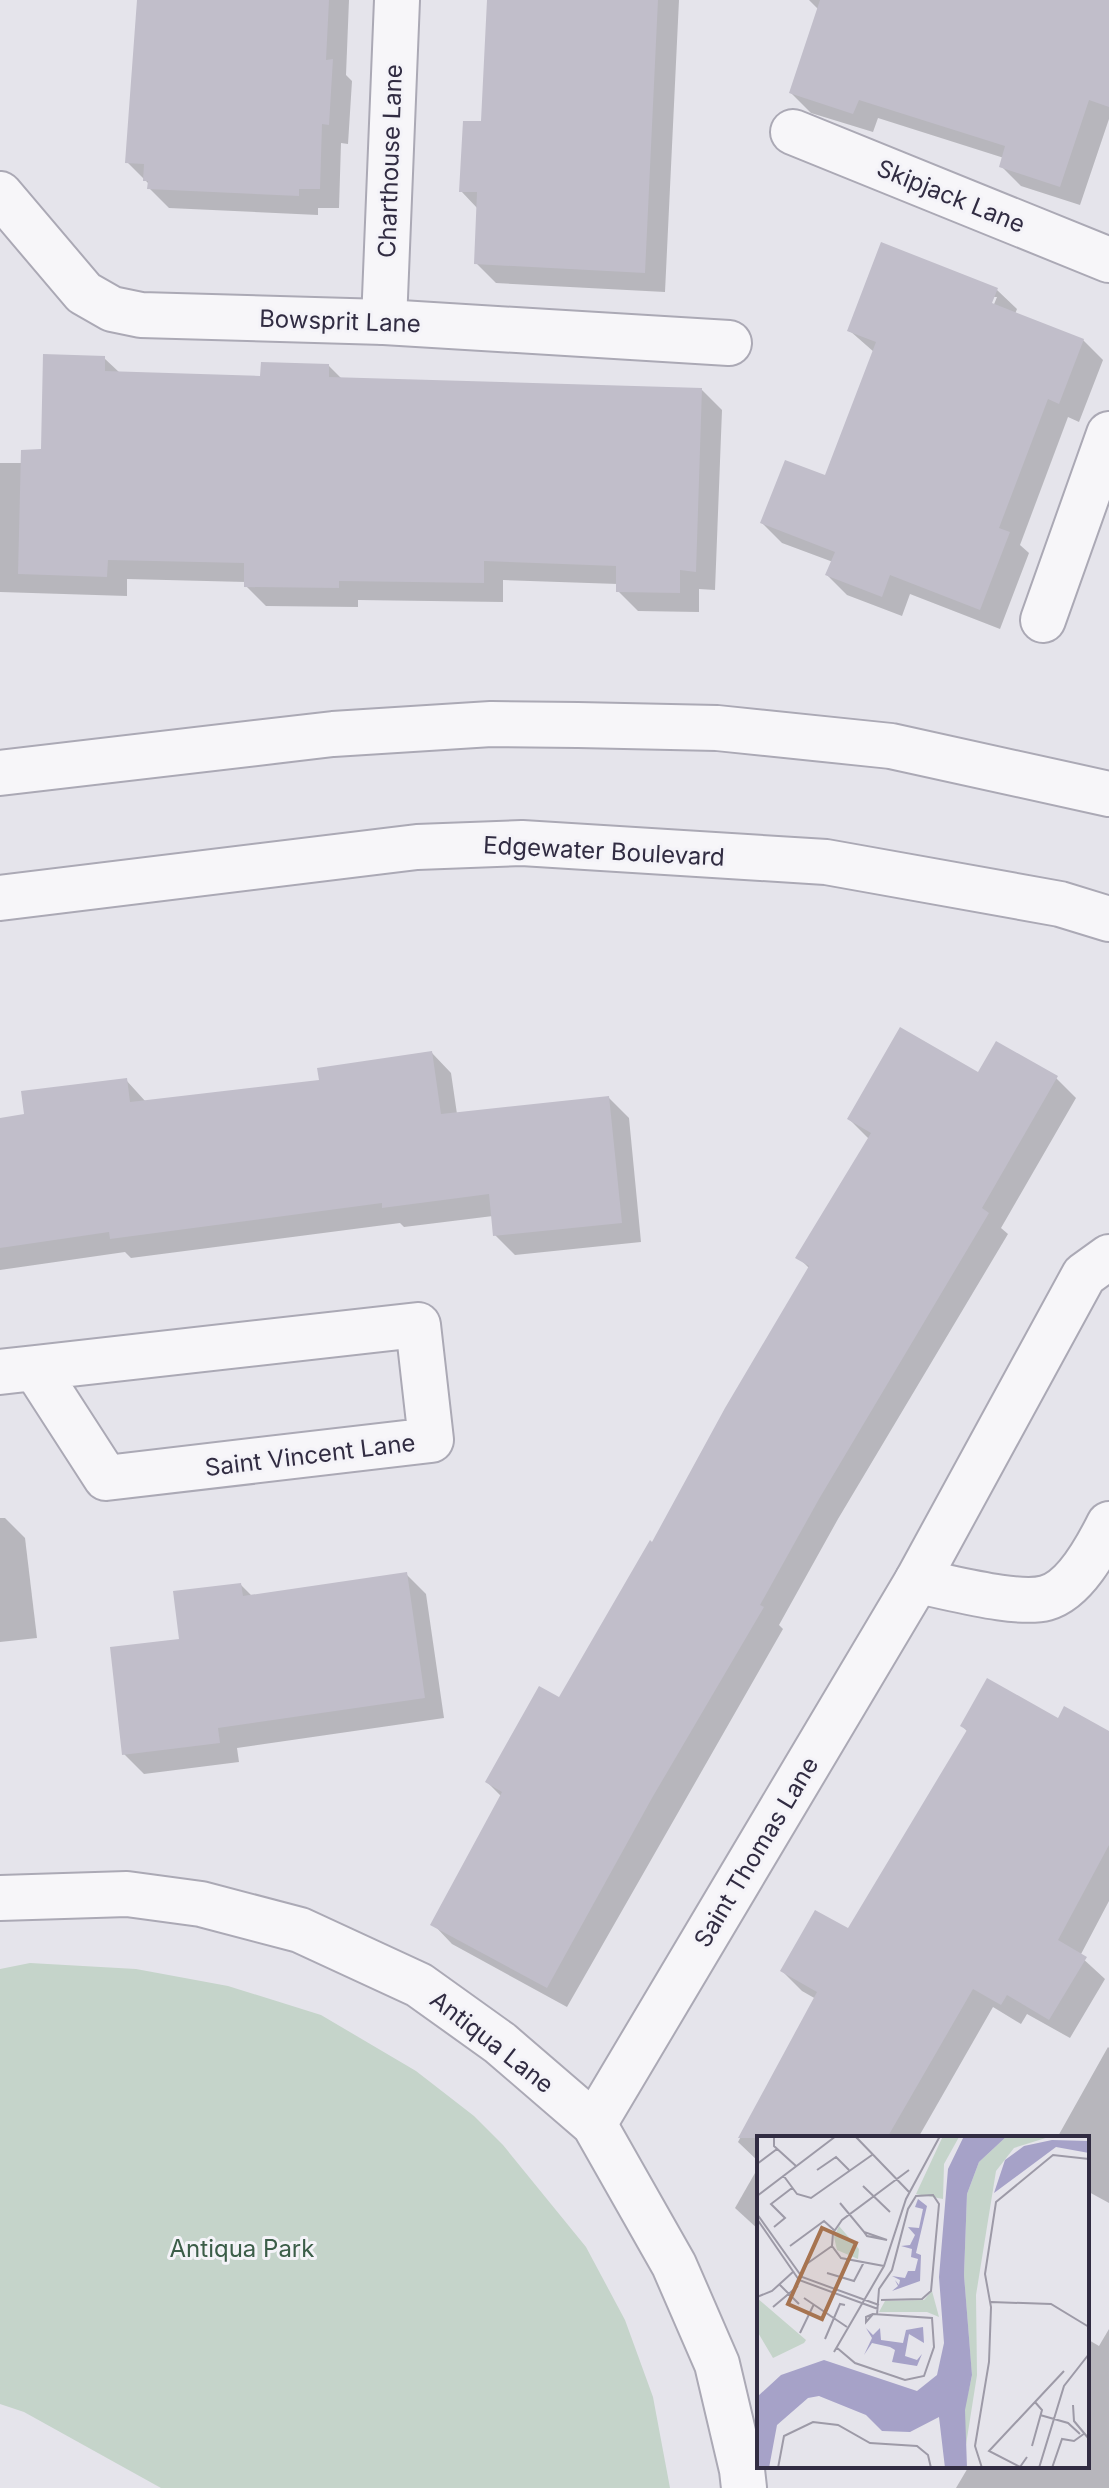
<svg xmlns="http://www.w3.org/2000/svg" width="1109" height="2488" font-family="Inter,sans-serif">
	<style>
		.green { fill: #c5d4ca }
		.shadow { fill: #0003; fill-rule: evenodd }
		.building { fill: #c1beca }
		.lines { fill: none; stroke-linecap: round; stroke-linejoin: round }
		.minor-casing { stroke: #aba9b5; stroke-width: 48 }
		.minor { stroke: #f7f6f9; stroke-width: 44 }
		.labels { text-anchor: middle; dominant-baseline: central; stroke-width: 6; stroke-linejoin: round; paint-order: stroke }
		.street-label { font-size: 24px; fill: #312c42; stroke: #f4f3f8 }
		.park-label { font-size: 24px; fill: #3b5d48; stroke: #f4f3f8 }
		.inset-road { fill: none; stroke: #9d9aa7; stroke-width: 2 }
		.view { fill: #a77450; fill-opacity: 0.15; stroke: #a77450; stroke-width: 4 }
		.inset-edge { fill: none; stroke: #312c42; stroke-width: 4 }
	</style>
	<rect width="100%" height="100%" fill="#e5e4eb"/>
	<!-- green -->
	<path class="green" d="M 30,1963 L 136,1969 L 228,1986 L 321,2015 L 416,2071 L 474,2116 L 503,2145 L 586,2247 L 625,2320 L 653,2397 L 670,2488 L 161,2488 L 24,2412 L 0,2404 L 0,1969 Z"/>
	<!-- shadow -->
	<g class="shadow">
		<path d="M 141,0 L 349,0 L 346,75 L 352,81 L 348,144 L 341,143 L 339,208 L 318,208 L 318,215 L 169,208 L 149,188 L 149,184 L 127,162 Z"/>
		<path d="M 489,0 L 679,0 L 665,292 L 496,283 L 476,263 L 478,209 L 461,191 L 483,123 Z"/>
		<path d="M 809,0 L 1109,0 L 1109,119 L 1080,205 L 1021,186 L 1001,166 L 1004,158 L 878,118 L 873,132 L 811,113 L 791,93 L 819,10 Z"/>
		<path d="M 997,290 L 1017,309 L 1015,314 L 1083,340 L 1103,360 L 1079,422 L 1068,417 L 1020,545 L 1029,553 L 1000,629 L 910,594 L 902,616 L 847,595 L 827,575 L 833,562 L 782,543 L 762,523 L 826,478 L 874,352 L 850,331 ZM 992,297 L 997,297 L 990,314 Z"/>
		<path d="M 104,358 L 120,373 L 262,378 L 329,366 L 342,379 L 702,390 L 722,410 L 715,590 L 699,589 L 699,612 L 638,611 L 618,591 L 618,584 L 503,580 L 503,602 L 358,600 L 358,607 L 266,606 L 246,586 L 246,582 L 127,579 L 127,596 L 0,592 L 0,463 L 22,463 L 43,451 Z"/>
		<path d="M 432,1053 L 451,1073 L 457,1114 L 609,1098 L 629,1118 L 641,1242 L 515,1255 L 495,1235 L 493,1216 L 404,1227 L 400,1223 L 131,1258 L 125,1252 L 0,1270 L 0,1120 L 27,1116 L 126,1080 L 146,1102 L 321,1082 Z"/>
		<path d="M 979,1074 L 1056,1078 L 1076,1098 L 1001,1228 L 1008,1234 L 838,1519 L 779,1625 L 783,1629 L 567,2007 L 452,1944 L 433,1924 L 502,1797 L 487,1782 L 559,1699 L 653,1544 L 810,1269 L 798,1257 L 869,1139 L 849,1119 Z"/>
		<path d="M 0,1518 L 5,1518 L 25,1538 L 37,1638 L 0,1642 Z"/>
		<path d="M 406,1574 L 426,1594 L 444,1718 L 237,1748 L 239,1762 L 144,1774 L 124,1754 L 182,1641 L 241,1585 L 252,1596 Z"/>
		<path d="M 1058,1720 L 1109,1734 L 1109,1901 L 1080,1956 L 1105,1979 L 1070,2038 L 1027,2014 L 1021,2024 L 993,2007 L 918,2138 L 759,2138 L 759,2162 L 738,2142 L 816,1999 L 802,1991 L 782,1971 L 849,1931 L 968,1732 L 962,1726 Z"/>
		<path d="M 1108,2047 L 1109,2048 L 1109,2203 L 1087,2191 L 1087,2138 L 1057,2138 Z"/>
		<path d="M 759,2166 L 759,2230 L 735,2208 Z"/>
		<path d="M 1109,2329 L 1109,2488 L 956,2488 L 969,2466 L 1087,2466 L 1087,2339 L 1099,2346 Z"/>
	</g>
	<!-- building -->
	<g class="building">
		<path d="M 137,0 L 329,0 L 326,60 L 333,59 L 329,125 L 322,124 L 320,189 L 299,189 L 299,196 L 147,189 L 148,181 L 143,181 L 144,164 L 125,163 Z"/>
		<path d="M 487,0 L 658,0 L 645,273 L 474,264 L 477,192 L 459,192 L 463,121 L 481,121 Z"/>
		<path d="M 820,0 L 1109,0 L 1109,107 L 1089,100 L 1060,187 L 999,167 L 1005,146 L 859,100 L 853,114 L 789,93 Z"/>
		<path d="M 881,242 L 998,288 L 992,303 L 1084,339 L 1059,404 L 1048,399 L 999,528 L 1010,532 L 980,610 L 890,575 L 882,597 L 825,575 L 835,552 L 760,523 L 785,460 L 825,475 L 876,342 L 847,331 Z"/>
		<path d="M 43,354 L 105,356 L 105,371 L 260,376 L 261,362 L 329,364 L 329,377 L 702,388 L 696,572 L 680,570 L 680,593 L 616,592 L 616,566 L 484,561 L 484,583 L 339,581 L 339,588 L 244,587 L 244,563 L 108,560 L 107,577 L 18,574 L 21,450 L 41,449 Z"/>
		<path d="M 900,1027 L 978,1072 L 996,1041 L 1058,1076 L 982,1208 L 989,1213 L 819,1499 L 760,1605 L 764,1607 L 652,1798 L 547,1988 L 430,1925 L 502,1792 L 485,1782 L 539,1686 L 559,1697 L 650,1540 L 652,1542 L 725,1408 L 809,1266 L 795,1258 L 871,1133 L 847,1119 Z"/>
		<path d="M 432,1051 L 441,1114 L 609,1096 L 622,1223 L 493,1236 L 489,1194 L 382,1208 L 382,1203 L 110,1239 L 109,1232 L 0,1248 L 0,1118 L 24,1114 L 21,1091 L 127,1078 L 130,1102 L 319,1080 L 317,1068 Z"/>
		<path d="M 407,1572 L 425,1698 L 218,1728 L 220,1743 L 122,1755 L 110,1647 L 179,1639 L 173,1591 L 241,1583 L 243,1596 Z"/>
		<path d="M 987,1678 L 1058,1718 L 1064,1706 L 1109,1731 L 1109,1845 L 1058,1940 L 1087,1957 L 1049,2020 L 1007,1995 L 1001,2005 L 973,1989 L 887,2138 L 738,2138 L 817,1992 L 780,1971 L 815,1910 L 848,1928 L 967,1730 L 960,1726 Z"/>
	</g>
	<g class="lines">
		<!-- minor casing -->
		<g class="minor-casing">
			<g id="minor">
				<path d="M 793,132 L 1109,260"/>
				<path d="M 0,194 L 84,293 L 112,309 L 141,315 L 384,322 L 729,343"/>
				<path d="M 384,322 L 397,0"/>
				<path d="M 1043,620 L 1109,434"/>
				<path d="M 0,773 L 333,734 L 491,724 L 578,725 L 717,728 L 891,746 L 1109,794"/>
				<path d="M 0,898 L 417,847 L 522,843 L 826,862 L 1060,904 L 1109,919"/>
				<path d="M 0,1372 L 35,1368 L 106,1478 L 431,1440 L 418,1325 L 35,1368"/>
				<path d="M 917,1581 C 950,1587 1017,1606 1046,1598 C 1075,1590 1097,1548 1109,1524"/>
				<path d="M 0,1898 L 127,1894 L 201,1904 L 300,1930 L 419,1985 L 500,2043 L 594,2124 L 674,2265 L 717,2364 L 742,2470 L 744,2488"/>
				<path d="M 594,2124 L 917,1581 L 1084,1275 L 1109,1257"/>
			</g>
		</g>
		<!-- minor -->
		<use href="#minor" class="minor"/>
	</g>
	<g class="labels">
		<!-- street labels -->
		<g class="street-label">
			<text transform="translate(390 161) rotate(-88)">Charthouse Lane</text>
			<text transform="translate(951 196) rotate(22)">Skipjack Lane</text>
			<text transform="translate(340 321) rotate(2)">Bowsprit Lane</text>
			<text transform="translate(604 851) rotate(3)">Edgewater Boulevard</text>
			<text transform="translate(310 1455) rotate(-7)">Saint Vincent Lane</text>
			<text transform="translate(756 1852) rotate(-59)">Saint Thomas Lane</text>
			<text transform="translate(492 2042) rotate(38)">Antiqua Lane</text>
		</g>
		<!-- park labels -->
		<g class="park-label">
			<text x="242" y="2248">Antiqua Park</text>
		</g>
	</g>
	<!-- overview -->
	<g transform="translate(757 2136)">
		<rect width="332" height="332" fill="#e5e4eb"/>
		<path d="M 186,0 L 202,1 L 187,28 L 186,63 L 159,58 ZM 250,0 L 295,0 L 257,12 L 239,35 L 219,159 L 220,239 L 208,315 L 207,274 L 215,240 L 207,139 L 210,58 L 222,26 ZM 82,90 L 102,113 L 101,123 L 80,114 L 77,101 ZM 175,155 L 182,181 L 170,176 L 122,176 L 128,165 L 167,164 ZM 0,162 L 49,204 L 47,207 L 16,222 L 0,195 Z" fill="#c5d4ca"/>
		<path d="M 207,0 L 250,0 L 222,26 L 210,58 L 207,139 L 215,239 L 208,274 L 210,332 L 188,332 L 182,281 L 153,296 L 125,295 L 109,279 L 62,260 L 51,262 L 20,289 L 12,332 L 0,332 L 0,261 L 24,239 L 67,224 L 160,255 L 180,239 L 187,207 L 182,141 L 191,33 ZM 295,4 L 332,5 L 332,17 L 299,11 L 237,57 L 248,24 L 267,10 ZM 161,63 L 170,70 L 159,117 L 164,119 L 163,145 L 135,155 L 141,150 L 138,144 L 142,149 L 143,144 L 135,140 L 148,142 L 151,135 L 158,135 L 161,123 L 154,121 L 155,113 L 144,110 L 153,109 L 158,99 L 151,91 L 162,92 L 166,73 L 158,71 ZM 109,192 L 116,199 L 123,192 L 124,204 L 146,207 L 149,194 L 166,191 L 167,207 L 152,198 L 148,220 L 160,224 L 165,218 L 160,230 L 135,226 L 138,214 L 133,211 L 115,207 L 107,219 L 115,202 Z" fill="#a6a2c8"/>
		<path class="inset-road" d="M 17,0 L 17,10 L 39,30M 98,0 L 153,57M 0,28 L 20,13M 60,34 L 79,21 L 92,34M 26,39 L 40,58 L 54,62 L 115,19M 106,50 L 133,76M 0,60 L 79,0M 83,67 L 107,96 L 130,104 L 110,100 L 107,96M 0,78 L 45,141 L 122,169M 0,83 L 42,144 L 121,173M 17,91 L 28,82 L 14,68 L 35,52M 33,110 L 67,85 L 77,94M 48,129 L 75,110M 127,130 L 84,122 L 75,110 L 76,97 L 85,84 L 152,34M 70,137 L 97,145 L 107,126M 23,149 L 42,168M 0,161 L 15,155 L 37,135M 47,162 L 90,191M 234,166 L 294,168 L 332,191M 16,171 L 41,150M 120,179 L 122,153 L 135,134 L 151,73 L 159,60 L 176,59 L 182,68 L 174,155 L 165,163 L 124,164M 43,197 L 57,168M 68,203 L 83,168 L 88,169M 79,211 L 98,227 L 148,244 L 167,240 L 177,211 L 175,182 L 116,178 L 109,186 L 109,181 L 116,178M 77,216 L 127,130 L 149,63 L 183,0M 316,269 L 317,285 L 332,303M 283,279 L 311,287 L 323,298M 275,310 L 285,274 L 278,266M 270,321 L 263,331 L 232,315 L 307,235M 21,332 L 27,300 L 56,286 L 81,289 L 113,307 L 160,310 L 171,319 L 174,332M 225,332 L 218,310 L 232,226 L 234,171 L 228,138 L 239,66 L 296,19 L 332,23M 282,332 L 307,250 L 332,218M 295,332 L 305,303 L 317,305 L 328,297"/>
		<path class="view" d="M 65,92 L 99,107 L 65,183 L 31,168 Z"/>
		<rect width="332" height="332" class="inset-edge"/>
	</g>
</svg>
